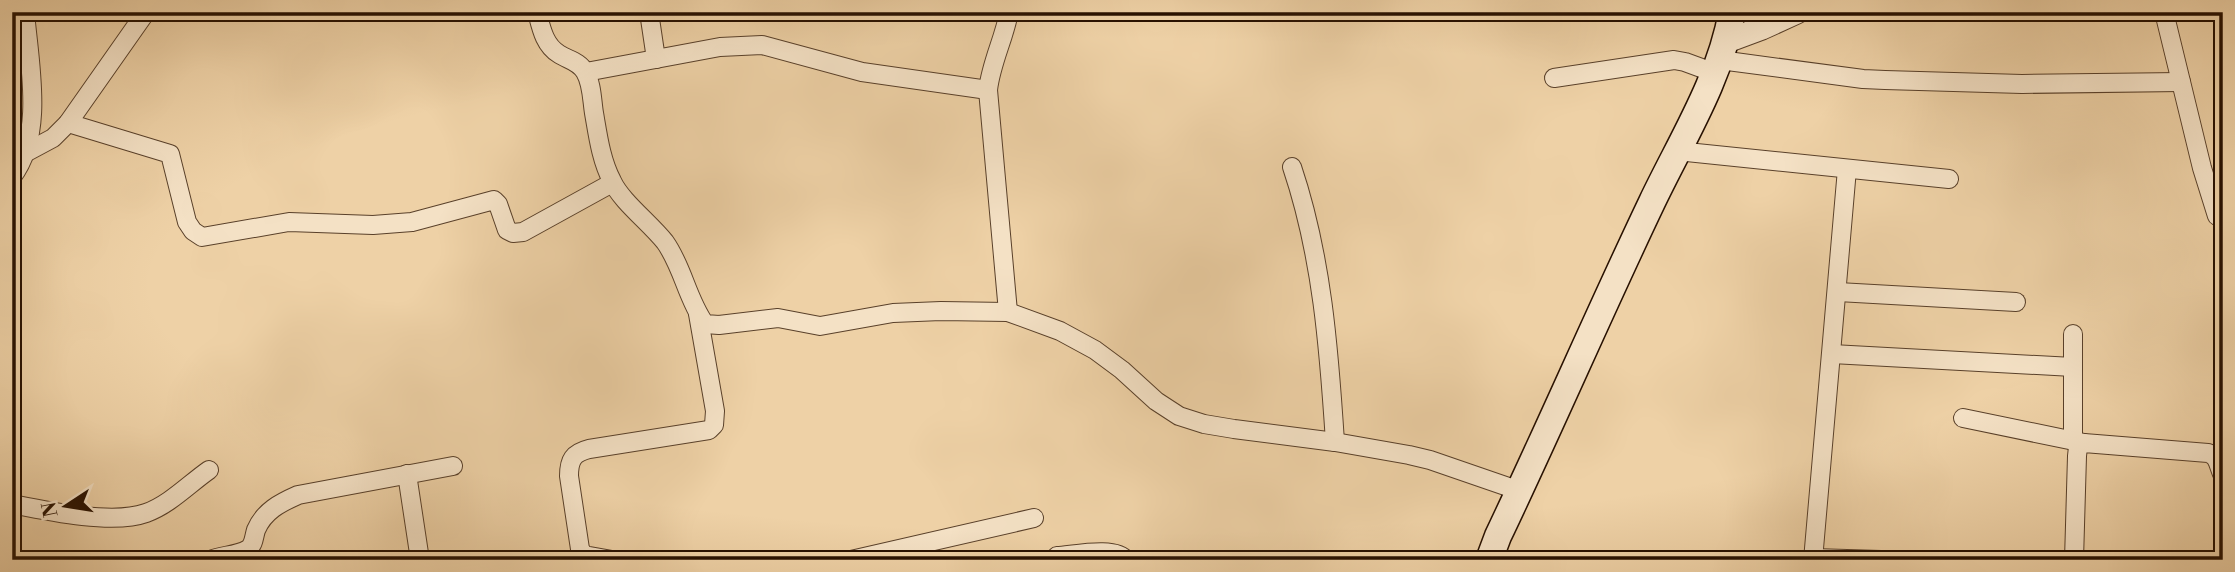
<svg xmlns="http://www.w3.org/2000/svg" width="2235" height="572" font-family="'Libre Bodoni',serif">
	<style>
		.lines { fill: none; stroke-linecap: round; stroke-linejoin: round }
		.minor-casing { stroke: #59402a; stroke-width: 20 }
		.tertiary-casing { stroke: #59402a; stroke-width: 25 }
		.secondary-casing { stroke: #271000; stroke-width: 29 }
		.minor { stroke: #f4e1c5; stroke-width: 18 }
		.tertiary { stroke: #f4e1c5; stroke-width: 23 }
		.secondary { stroke: #f4e1c5; stroke-width: 26 }
	</style>
	<rect width="100%" height="100%" fill="#eed1a6"/>
	<filter id="stains"><feTurbulence type="fractalNoise" baseFrequency=".00286" numOctaves="4"/><feColorMatrix values="0 0 0 0 .2 0 0 0 0 .09 0 0 0 0 .02 0 0 0 .5 -.17"/></filter>
	<radialGradient id="worn" r=".72"><stop offset=".6" stop-color="#630" stop-opacity="0"/><stop offset="1" stop-color="#630" stop-opacity=".3"/></radialGradient>
	<g class="lines">
		<!-- minor casing -->
		<g class="minor-casing">
			<g id="minor">
				<path d="M 537,12 C 541,27 544,45 559,54 C 568,60 579,61 585,72 C 592,83 592,101 594,113 C 598,136 601,160 612,181 C 621,201 650,223 665,242 C 683,267 687,299 705,324 L 719,325 L 778,318 L 820,326 L 893,313 L 941,311 L 1008,312 L 1060,331 L 1095,350 L 1122,370 L 1156,401 L 1179,416 L 1204,424 L 1234,429 L 1335,442 L 1409,455 L 1430,460 L 1520,491"/>
				<path d="M 649,12 L 656,59"/>
				<path d="M 2164,12 L 2202,168 L 2217,216"/>
				<path d="M 1720,60 L 1863,79 L 1885,80 L 2022,84 L 2181,82"/>
				<path d="M 586,72 L 720,47 L 762,45 L 862,72 L 988,90"/>
				<path d="M 1554,78 L 1674,60 L 1685,62 L 1715,73"/>
				<path d="M 68,123 L 170,154 L 187,222 L 193,231 L 202,237 L 289,222 L 373,225 L 412,222 L 494,200 L 498,204 L 507,230 L 513,233 L 523,232 L 612,183"/>
				<path d="M 1677,151 L 1949,179"/>
				<path d="M 25,153 L 53,138 L 68,123 L 146,12"/>
				<path d="M 1292,167 C 1322,256 1329,349 1335,442"/>
				<path d="M 12,177 C 45,134 29,62 25,12"/>
				<path d="M 1838,292 L 2016,302"/>
				<path d="M 1008,312 L 988,90 C 991,63 1004,39 1009,12"/>
				<path d="M 2073,334 L 2073,441"/>
				<path d="M 1832,354 L 2073,367"/>
				<path d="M 1963,418 L 2084,443"/>
				<path d="M 407,474 L 420,560"/>
				<path d="M 12,504 C 47,511 113,525 146,513 C 169,505 189,484 209,470"/>
				<path d="M 1057,556 C 1074,555 1116,546 1126,560"/>
				<path d="M 1813,558 L 1881,560"/>
				<path d="M 210,560 C 221,555 237,556 248,549 C 254,545 254,536 256,530 C 264,511 280,503 298,495 L 453,466"/>
				<path d="M 612,560 L 584,555 L 580,549 L 569,476 C 569,460 573,453 589,449 L 709,430 L 714,425 L 715,411 L 698,314"/>
				<path d="M 851,560 L 1034,518"/>
				<path d="M 1813,560 L 1847,169"/>
				<path d="M 2074,560 L 2077,456 L 2078,447 L 2084,443 L 2208,453 C 2219,456 2218,467 2223,476"/>
			</g>
		</g>
		<!-- tertiary casing -->
		<g class="tertiary-casing">
			<path id="tertiary" d="M 1727,41 L 1762,28 L 1797,12"/>
		</g>
		<!-- secondary casing -->
		<g class="secondary-casing">
			<path id="secondary" d="M 1489,560 L 1498,536 C 1551,425 1599,313 1652,202 C 1681,141 1720,80 1732,12"/>
		</g>
		<!-- minor -->
		<use href="#minor" class="minor"/>
		<!-- tertiary -->
		<use href="#tertiary" class="tertiary"/>
		<!-- secondary -->
		<use href="#secondary" class="secondary"/>
	</g>
	<!-- margin -->
	<rect width="2235" height="572" fill="none" stroke="#eed1a6" stroke-width="42"/>
	<rect x="14" y="14" width="2207" height="544" fill="none" stroke="#271000" stroke-width="3.5"/>
	<rect x="21" y="21" width="2193" height="530" fill="none" stroke="#271000" stroke-width="2"/>
	<!-- north arrow -->
	<g transform="translate(66 506) rotate(258)" stroke="#f4e1c5" stroke-width="5" paint-order="stroke">
	<path d="M0-5L12 26L0 18L-12 26Z" fill="#271000"/>
	<text y="-10" font-size="19" font-weight="bold" text-anchor="middle" fill="#271000">N</text>
	</g>
	<rect width="100%" height="100%" filter="url(#stains)"/>
	<rect width="100%" height="100%" fill="url(#worn)"/>
</svg>
